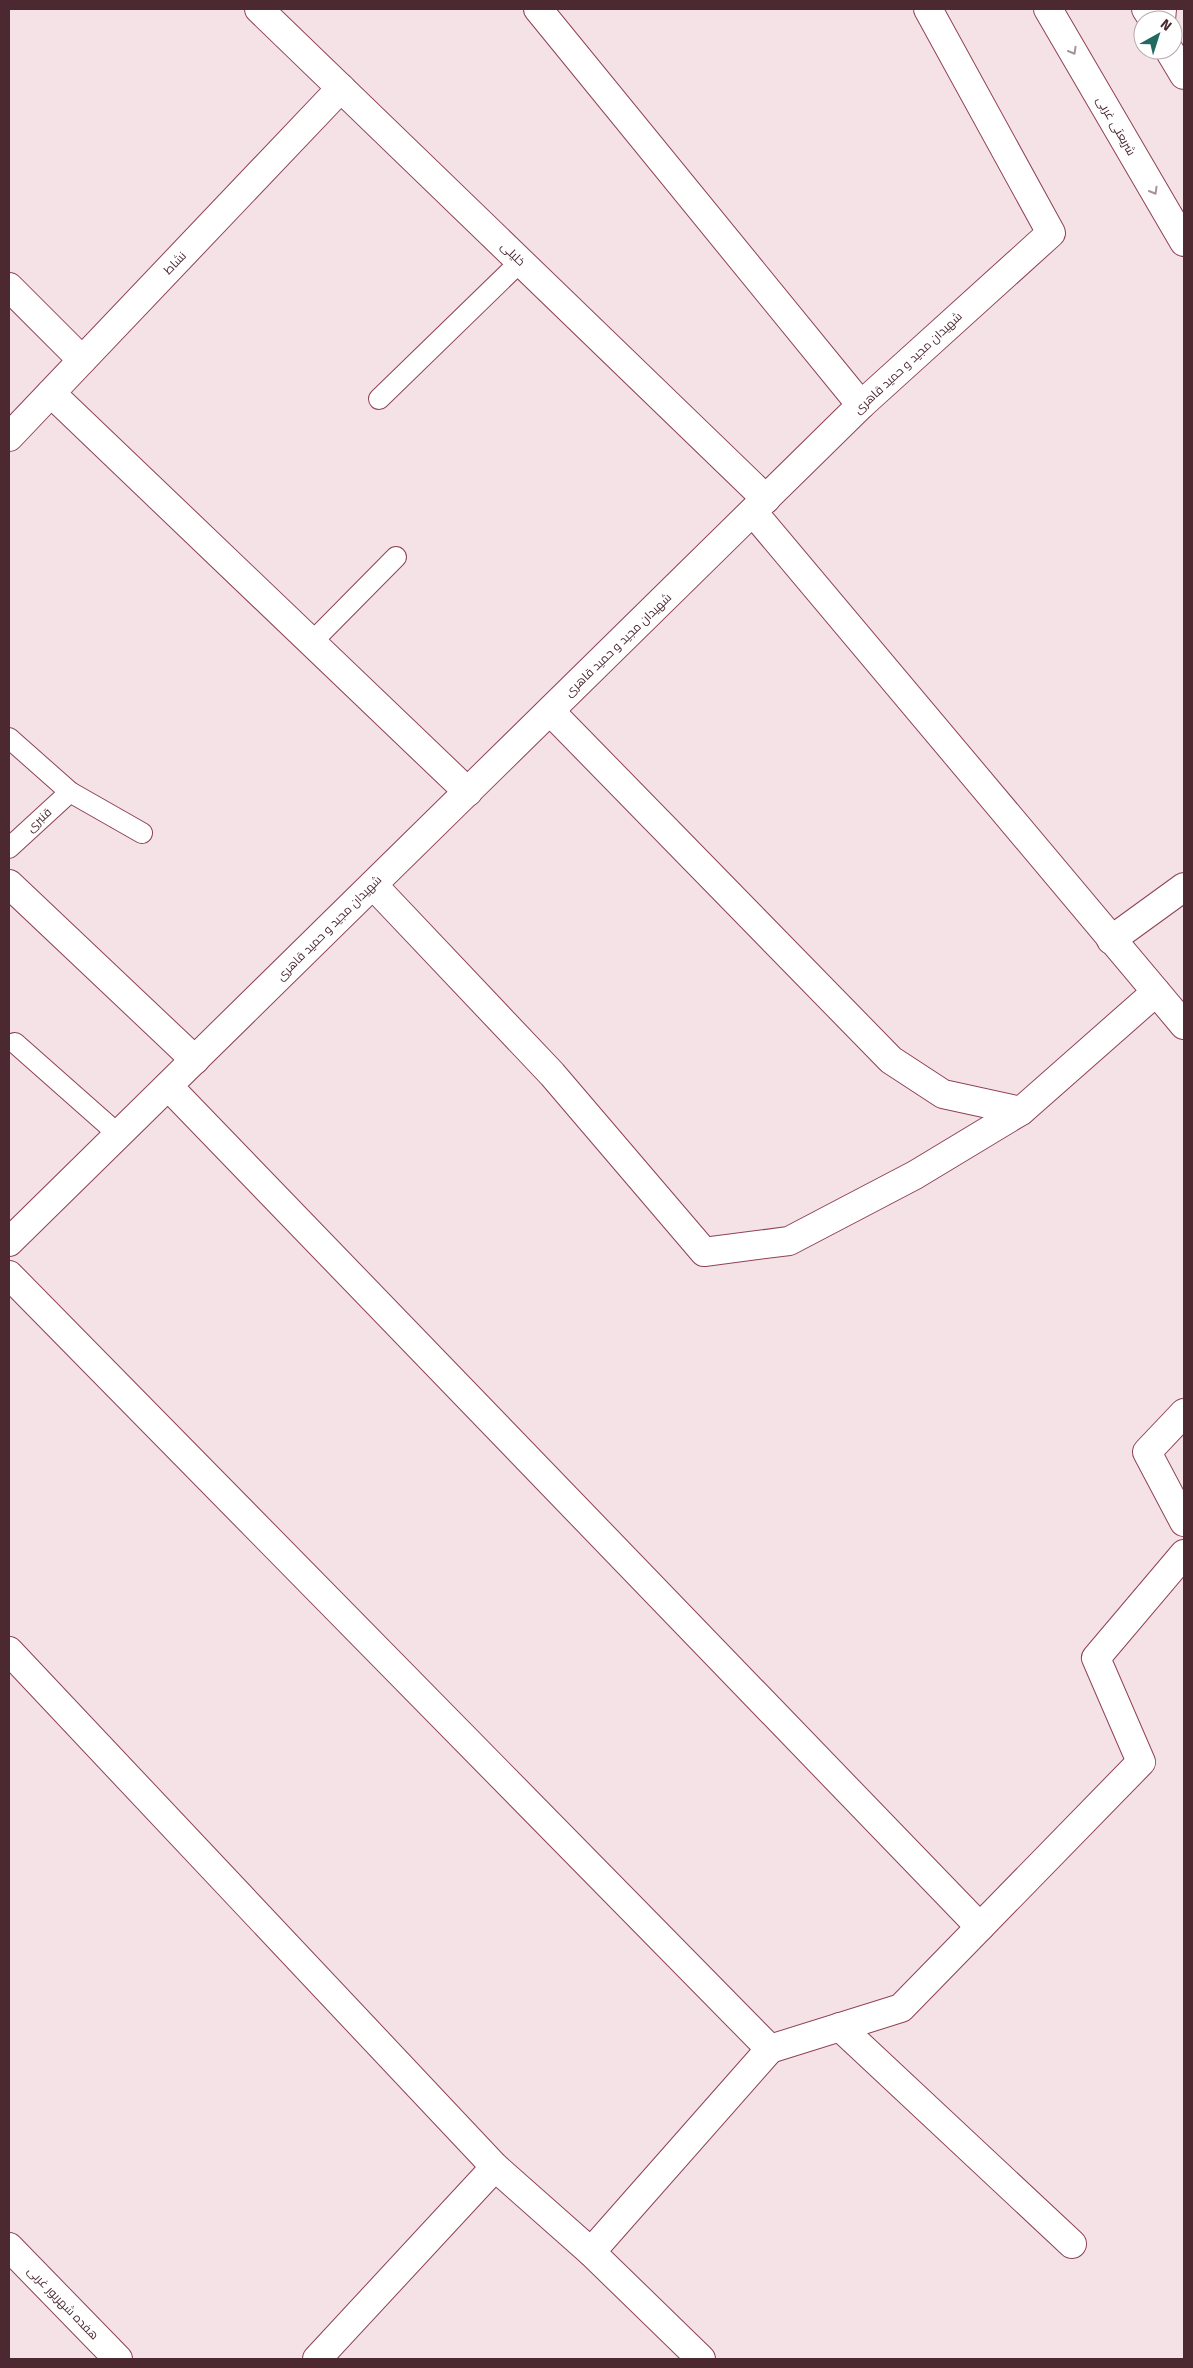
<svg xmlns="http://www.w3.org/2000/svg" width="1193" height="2368" font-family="'Fira Sans',Cairo,sans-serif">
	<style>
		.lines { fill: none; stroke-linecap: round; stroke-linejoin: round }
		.service-casing { stroke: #8f4257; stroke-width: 22 }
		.minor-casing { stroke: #8f4257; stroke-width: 30 }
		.tertiary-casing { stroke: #8f4257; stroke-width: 30 }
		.secondary-casing { stroke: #8f4257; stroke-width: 30 }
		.service { stroke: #fff; stroke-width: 20 }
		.minor { stroke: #fff; stroke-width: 28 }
		.tertiary { stroke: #fff; stroke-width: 28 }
		.secondary { stroke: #fff; stroke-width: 28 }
		.oneway { stroke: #a69498 }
		.labels { text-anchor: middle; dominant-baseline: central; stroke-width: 5; stroke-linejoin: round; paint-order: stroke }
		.street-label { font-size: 12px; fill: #4c2931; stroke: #fff }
	</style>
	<rect width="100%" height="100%" fill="#f5e2e6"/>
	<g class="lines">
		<!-- service casing -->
		<g class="service-casing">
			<g id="service">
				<path d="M 1165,20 L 1166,9"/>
				<path d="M 379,399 L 521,261"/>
				<path d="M 312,642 L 396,557"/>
				<path d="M 9,738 L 70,792 L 142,833"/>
				<path d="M 9,848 L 70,792"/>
				<path d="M 15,1043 L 119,1135"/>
			</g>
		</g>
		<!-- minor casing -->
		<g class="minor-casing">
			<g id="minor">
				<path d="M 259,9 L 766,499"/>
				<path d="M 538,9 L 861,405"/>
				<path d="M 9,287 L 82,360"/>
				<path d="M 51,393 L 468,792"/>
				<path d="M 9,437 L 341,88"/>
				<path d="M 753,512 L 1184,1025"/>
				<path d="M 550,711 L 891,1060 L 943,1094 L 1021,1111 L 1156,992"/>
				<path d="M 9,884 L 195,1060"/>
				<path d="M 373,885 L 552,1074 L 704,1252 L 789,1241 L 915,1175 L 1021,1111"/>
				<path d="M 1111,940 L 1184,887"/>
				<path d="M 168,1086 L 980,1927"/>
				<path d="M 9,1242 L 861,405 L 1051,233 L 928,9"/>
				<path d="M 9,1275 L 770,2049 L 901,2008 L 1141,1762 L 1096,1658 L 1184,1554"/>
				<path d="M 1184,1413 L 1147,1452 L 1184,1522"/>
				<path d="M 9,1651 L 495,2167 L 591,2252 L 770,2049"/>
				<path d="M 840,2027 L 1072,2244"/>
				<path d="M 591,2252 L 701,2359"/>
				<path d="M 317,2359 L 495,2167"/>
			</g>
		</g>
		<!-- tertiary casing -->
		<g class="tertiary-casing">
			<path id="tertiary" d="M 9,2247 L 118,2359"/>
		</g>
		<!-- secondary casing -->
		<g class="secondary-casing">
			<g id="secondary">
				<path d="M 1048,9 L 1184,242"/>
				<path d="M 1146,9 L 1153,20"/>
				<path d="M 1169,50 L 1184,75"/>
			</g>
		</g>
		<!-- service -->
		<use href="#service" class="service"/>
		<!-- minor -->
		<use href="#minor" class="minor"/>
		<!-- tertiary -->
		<use href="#tertiary" class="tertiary"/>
		<!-- secondary -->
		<use href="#secondary" class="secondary"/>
	</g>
	<!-- one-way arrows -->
	<defs><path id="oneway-chevron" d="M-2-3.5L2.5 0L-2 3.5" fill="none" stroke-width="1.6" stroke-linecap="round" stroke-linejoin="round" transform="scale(1.25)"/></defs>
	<g class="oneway">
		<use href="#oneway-chevron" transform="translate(1073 51) rotate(60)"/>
		<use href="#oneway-chevron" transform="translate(1154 191) rotate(60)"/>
	</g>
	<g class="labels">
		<!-- street labels -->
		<g class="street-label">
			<text transform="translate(1116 126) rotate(60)">شریعتی غربی</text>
			<text transform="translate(513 254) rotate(44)">خلیلی</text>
			<text transform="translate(175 263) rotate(-46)">نشاط</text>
			<text transform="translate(908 363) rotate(-43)">شهیدان مجید و حمید قاهری</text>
			<text transform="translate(618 645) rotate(-44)">شهیدان مجید و حمید قاهری</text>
			<text transform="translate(39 820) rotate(-43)">قنبری</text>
			<text transform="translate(329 928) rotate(-45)">شهیدان مجید و حمید قاهری</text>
			<text transform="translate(63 2303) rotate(46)">هفده شهریور غربی</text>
		</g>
	</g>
	<!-- border -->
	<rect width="1193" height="2368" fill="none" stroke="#4c2931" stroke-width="20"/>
	<!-- north arrow -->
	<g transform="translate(1158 35) rotate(39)"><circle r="24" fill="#ffffff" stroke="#b7a9ad"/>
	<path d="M0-4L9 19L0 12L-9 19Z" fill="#216a62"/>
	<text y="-8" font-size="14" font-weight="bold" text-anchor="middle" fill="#4c2931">N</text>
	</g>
</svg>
